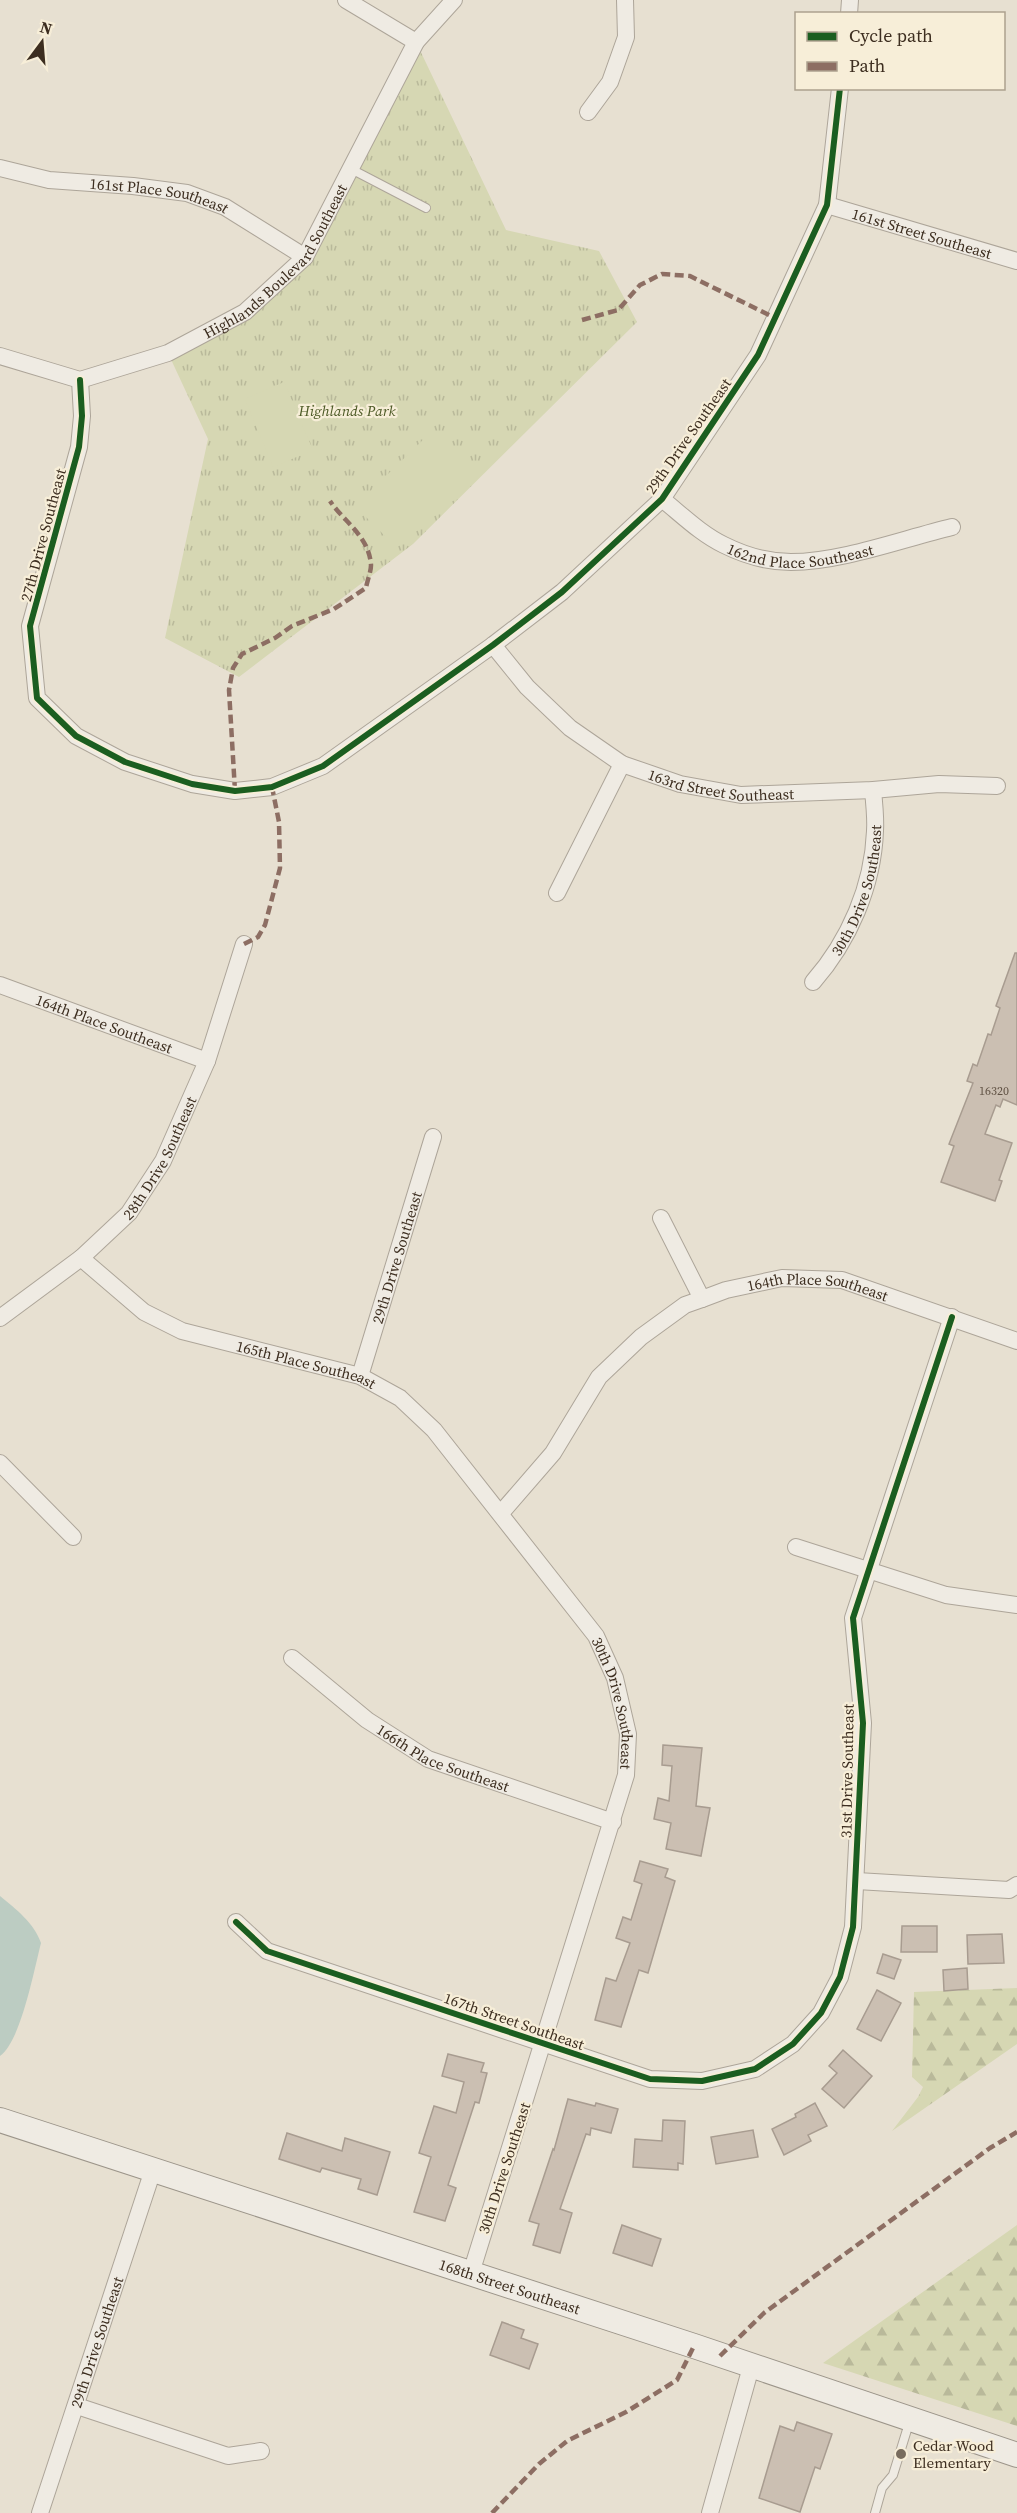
<svg xmlns="http://www.w3.org/2000/svg" width="1017" height="2513" font-family="'Source Serif 4',serif">
	<style>
		.forest { fill: url(#forest-firs) }
		.park { fill: url(#park-tufts) }
		.pitch { fill: #d6d7b3 }
		.water { fill: #bcccc2 }
		.building { fill: #cbbfb2; stroke: #a89c90; stroke-width: 1.5 }
		.lines { fill: none; stroke-linecap: round; stroke-linejoin: round }
		.lane-casing { stroke: #ada599; stroke-width: 10 }
		.street-casing { stroke: #ada599; stroke-width: 18 }
		.secondary-casing { stroke: #9c958a; stroke-width: 26 }
		.lane { stroke: #efebe3; stroke-width: 8 }
		.street { stroke: #efebe3; stroke-width: 16 }
		.secondary { stroke: #efebe3; stroke-width: 24 }
		.quiet { stroke: #8d6e63; stroke-width: 4.5; stroke-dasharray: 9 4.5; stroke-linecap: butt }
		.cycleway-casing { stroke: #f7eed8; stroke-width: 10 }
		.cycleway { stroke: #1b5e20; stroke-width: 6 }
		.poi-dot { fill: #786c5e; stroke: #f7eed8; stroke-width: 2 }
		.labels { text-anchor: middle; dominant-baseline: central; stroke-width: 4.5; stroke-linejoin: round; paint-order: stroke }
		.number-label { font-size: 12px; fill: #605244 }
		.street-label { font-size: 15px; fill: #3d2e20; stroke: #f7eed8 }
		.park-label { font-size: 15px; font-style: italic; fill: #4d5a26; stroke: #f7eed8 }
		.poi-label { font-size: 15px; fill: #3d2e20; stroke: #f7eed8; text-anchor: start }
	</style>
	<defs>
		<pattern id="forest-firs" width="22" height="20" patternUnits="userSpaceOnUse" patternTransform="scale(1.5)"><rect width="22" height="20" fill="#d6d7b3"/><path d="M5 1l3.5 6h-7zM16 11l3.5 6h-7z" fill="#b9b99a"/></pattern>
		<pattern id="park-tufts" width="24" height="20" patternUnits="userSpaceOnUse" patternTransform="scale(1.5)"><rect width="24" height="20" fill="#d6d7b3"/><path d="M3 7l-1-3M5 7V3M7 7l1-3M15 17l-1-3M17 17v-4M19 17l1-3" fill="none" stroke="#b9b99a"/></pattern>
	</defs>
	<rect width="100%" height="100%" fill="#e7e0d1"/>
	<!-- forest -->
	<g class="forest">
		<path d="M 1017,1988 L 1017,2044 L 892,2131 L 918,2097 L 923,2087 L 912,2077 L 914,1992 Z"/>
		<path d="M 1017,2225 L 1017,2426 L 823,2363 Z"/>
	</g>
	<!-- park -->
	<path class="park" d="M 416,42 L 506,230 L 599,251 L 637,322 L 413,544 L 239,677 L 165,638 L 208,439 L 168,353 L 245,312 L 305,256 Z"/>
	<!-- pitch -->
	<g class="pitch">
		<path d="M 284,382 L 313,450 L 273,467 L 245,399 Z"/>
		<path d="M 429,434 L 467,472 L 393,544 L 355,506 Z"/>
	</g>
	<!-- water -->
	<path class="water" d="M 0,1896 C 16,1909 34,1923 41,1943 C 34,1970 21,2041 0,2056 Z"/>
	<!-- building -->
	<g class="building">
		<path d="M 1015,953 L 1017,953 L 1017,1105 L 1003,1099 L 1000,1107 L 996,1105 L 985,1134 L 1012,1143 L 999,1180 L 1002,1181 L 995,1201 L 941,1182 L 954,1146 L 949,1144 L 973,1083 L 967,1081 L 973,1064 L 977,1066 L 988,1034 L 991,1035 L 1000,1008 L 996,1006 Z"/>
		<path d="M 663,1745 L 702,1748 L 696,1806 L 710,1808 L 701,1856 L 666,1849 L 671,1823 L 654,1819 L 658,1798 L 669,1801 L 672,1766 L 662,1765 Z"/>
		<path d="M 640,1861 L 668,1869 L 665,1877 L 675,1881 L 648,1973 L 639,1970 L 621,2027 L 595,2020 L 606,1978 L 616,1981 L 630,1943 L 616,1938 L 623,1917 L 631,1920 L 642,1884 L 634,1881 Z"/>
		<path d="M 902,1926 L 937,1926 L 937,1952 L 901,1952 Z"/>
		<path d="M 1002,1934 L 1004,1963 L 968,1964 L 967,1935 Z"/>
		<path d="M 883,1954 L 901,1960 L 894,1979 L 877,1973 Z"/>
		<path d="M 967,1968 L 968,1989 L 944,1991 L 943,1970 Z"/>
		<path d="M 877,1990 L 901,2003 L 881,2041 L 857,2029 Z"/>
		<path d="M 843,2050 L 872,2076 L 844,2108 L 822,2089 L 837,2073 L 829,2066 Z"/>
		<path d="M 448,2054 L 484,2063 L 481,2072 L 487,2073 L 479,2103 L 475,2102 L 448,2185 L 456,2188 L 445,2221 L 414,2212 L 431,2157 L 419,2153 L 434,2106 L 456,2113 L 464,2082 L 442,2076 Z"/>
		<path d="M 568,2099 L 595,2106 L 596,2103 L 618,2109 L 611,2133 L 591,2128 L 590,2135 L 586,2134 L 560,2209 L 572,2213 L 560,2253 L 533,2245 L 539,2224 L 529,2221 L 553,2149 L 554,2150 Z"/>
		<path d="M 815,2103 L 827,2126 L 808,2135 L 811,2141 L 784,2155 L 772,2129 L 796,2117 L 795,2114 Z"/>
		<path d="M 663,2120 L 685,2121 L 683,2164 L 678,2163 L 678,2170 L 633,2167 L 635,2139 L 662,2141 Z"/>
		<path d="M 753,2130 L 758,2157 L 716,2164 L 711,2137 Z"/>
		<path d="M 287,2133 L 342,2151 L 345,2138 L 390,2152 L 377,2195 L 358,2189 L 361,2179 L 322,2168 L 320,2172 L 279,2159 Z"/>
		<path d="M 622,2225 L 661,2239 L 652,2266 L 613,2253 Z"/>
		<path d="M 502,2322 L 524,2330 L 521,2338 L 538,2344 L 529,2369 L 490,2355 Z"/>
		<path d="M 797,2422 L 832,2434 L 820,2469 L 815,2467 L 800,2512 L 759,2498 L 780,2426 L 794,2431 Z"/>
	</g>
	<g class="lines">
		<!-- lane casing -->
		<g class="lane-casing">
			<g id="lane">
				<path d="M 351,169 L 426,208"/>
				<path d="M 875,2513 L 882,2488 L 893,2475 L 910,2420"/>
			</g>
		</g>
		<!-- street casing -->
		<g class="street-casing">
			<g id="street">
				<path d="M 346,0 L 416,42"/>
				<path d="M 849,14 L 850,0"/>
				<path d="M 588,112 L 610,82 L 626,37 L 625,0"/>
				<path id="s1" d="M 0,168 L 49,180 L 133,186 L 187,193 L 225,207 L 305,257"/>
				<path id="s2" d="M 827,205 L 1017,261"/>
				<path id="s3" d="M 0,356 L 80,380 L 168,353 L 245,312 L 305,257 L 416,42 L 454,0"/>
				<path d="M 80,380 L 82,416 L 79,447 L 30,626 L 37,698 L 76,736 L 125,762 L 192,784 L 235,791 L 272,787 L 323,766 L 493,645 L 562,592 L 662,499 L 758,355 L 827,205 L 840,88"/>
				<path id="s4" d="M 662,499 C 682,515 701,534 724,545 C 744,555 768,562 791,562 C 841,562 902,539 952,527"/>
				<path id="s5" d="M 493,645 L 527,687 L 570,728 L 622,764 L 680,784 L 741,795 L 873,790 L 939,784 L 997,786"/>
				<path d="M 557,893 L 622,764"/>
				<path id="s6" d="M 813,982 C 849,941 873,886 875,831 C 876,818 874,803 873,790"/>
				<path id="s7" d="M 0,985 L 207,1061"/>
				<path id="s8" d="M 661,1218 L 702,1299 L 726,1290 L 782,1278 L 842,1280 L 1017,1341"/>
				<path id="s9" d="M 81,1258 L 144,1312 L 182,1331 L 360,1376 L 400,1398 L 434,1430 L 596,1636 L 615,1678 L 628,1734 L 626,1775 L 471,2273"/>
				<path id="s10" d="M 0,1318 L 81,1258 L 129,1213 L 163,1161 L 207,1061 L 244,944"/>
				<path id="s11" d="M 360,1376 L 433,1137"/>
				<path d="M 0,1463 L 73,1537"/>
				<path d="M 501,1513 L 553,1453 L 599,1377 L 641,1337 L 685,1305 L 702,1299"/>
				<path d="M 796,1547 L 946,1595 L 1017,1605"/>
				<path id="s12" d="M 292,1658 L 367,1720 L 428,1759 L 613,1822"/>
				<path d="M 857,1881 L 1009,1890 L 1017,1885"/>
				<path d="M 236,1922 L 267,1951 L 650,2079 L 702,2081 L 755,2069 L 793,2044 L 821,2013 L 840,1977 L 853,1927 L 863,1723 L 853,1618 L 952,1317"/>
				<path d="M 77,2406 L 228,2456 L 261,2451"/>
				<path id="s13" d="M 40,2513 L 153,2170"/>
				<path d="M 710,2513 L 751,2367"/>
			</g>
		</g>
		<!-- secondary casing -->
		<g class="secondary-casing">
			<g id="secondary">
				<path id="s14" d="M 0,2120 L 694,2346 L 1017,2455"/>
			</g>
		</g>
		<!-- lane -->
		<use href="#lane" class="lane"/>
		<!-- street -->
		<use href="#street" class="street"/>
		<!-- secondary -->
		<use href="#secondary" class="secondary"/>
		<!-- quiet -->
		<g class="quiet">
			<path d="M 582,320 L 618,310 L 640,285 L 662,274 L 690,276 L 775,318"/>
			<path d="M 235,791 L 229,690 L 233,668 L 242,654 L 275,638 L 292,626 L 334,609 L 366,588 C 367,581 371,572 371,565 C 369,536 344,522 330,501"/>
			<path d="M 244,944 L 258,937 L 265,925 L 280,868 L 279,822 L 272,787"/>
			<path d="M 720,2356 L 764,2313 L 990,2148 L 1017,2132"/>
			<path d="M 492,2513 L 539,2464 L 567,2441 L 626,2412 L 677,2380 L 694,2346"/>
		</g>
		<!-- cycleway casing -->
		<g class="cycleway-casing">
			<g id="cycleway">
				<path d="M 80,380 L 82,416 L 79,447 L 30,626 L 37,698 L 76,736 L 125,762 L 192,784 L 235,791 L 272,787 L 323,766 L 493,645 L 562,592 L 662,499 L 758,355 L 827,205 L 840,88"/>
				<path d="M 236,1922 L 267,1951 L 650,2079 L 702,2081 L 755,2069 L 793,2044 L 821,2013 L 840,1977 L 853,1927 L 863,1723 L 853,1618 L 952,1317"/>
			</g>
		</g>
		<!-- cycleway -->
		<use href="#cycleway" class="cycleway"/>
	</g>
	<!-- markers -->
	<circle class="poi-dot" cx="901" cy="2454" r="6"/>
	<g class="labels">
		<!-- number labels -->
		<g class="number-label">
			<text x="994" y="1091">16320</text>
		</g>
		<!-- street labels -->
		<g class="street-label">
			<text stroke="none"><textPath href="#s1" startOffset="162">161st Place Southeast</textPath></text>
			<text stroke="none"><textPath href="#s2" startOffset="99">161st Street Southeast</textPath></text>
			<text stroke="none"><textPath href="#s3" startOffset="321">Highlands Boulevard Southeast</textPath></text>
			<text transform="translate(688 436) rotate(-55)">29th Drive Southeast</text>
			<text transform="translate(43 535) rotate(-75)">27th Drive Southeast</text>
			<text stroke="none"><textPath href="#s4" startOffset="156">162nd Place Southeast</textPath></text>
			<text stroke="none"><textPath href="#s5" startOffset="279">163rd Street Southeast</textPath></text>
			<text stroke="none"><textPath href="#s6" startOffset="104">30th Drive Southeast</textPath></text>
			<text stroke="none"><textPath href="#s7" startOffset="111">164th Place Southeast</textPath></text>
			<text stroke="none"><textPath href="#s10" startOffset="230">28th Drive Southeast</textPath></text>
			<text stroke="none"><textPath href="#s11" startOffset="124">29th Drive Southeast</textPath></text>
			<text stroke="none"><textPath href="#s8" startOffset="210">164th Place Southeast</textPath></text>
			<text stroke="none"><textPath href="#s9" startOffset="254">165th Place Southeast</textPath></text>
			<text stroke="none"><textPath href="#s9" startOffset="734">30th Drive Southeast</textPath></text>
			<text stroke="none"><textPath href="#s12" startOffset="183">166th Place Southeast</textPath></text>
			<text transform="translate(847 1771) rotate(-89)">31st Drive Southeast</text>
			<text transform="translate(514 2021) rotate(19)">167th Street Southeast</text>
			<text transform="translate(504 2168) rotate(-72)">30th Drive Southeast</text>
			<text stroke="none"><textPath href="#s14" startOffset="536">168th Street Southeast</textPath></text>
			<text stroke="none"><textPath href="#s13" startOffset="180">29th Drive Southeast</textPath></text>
		</g>
		<!-- park labels -->
		<g class="park-label">
			<text x="347" y="410">Highlands Park</text>
		</g>
		<!-- poi labels -->
		<g class="poi-label">
			<text x="913" y="2445">Cedar Wood<tspan x="913" dy="17">Elementary</tspan></text>
		</g>
	</g>
	<!-- legend -->
	<rect x="795" y="12" width="210" height="78" fill="#f7eed8" stroke="#ada18e" stroke-width="1.5"/>
	<rect x="807" y="32" width="30" height="9" fill="#1b5e20" stroke="#ada18e" stroke-width="1.5"/>
	<text x="849" y="42" font-size="18" fill="#3d2e20">Cycle path</text>
	<rect x="807" y="62" width="30" height="9" fill="#8d6e63" stroke="#ada18e" stroke-width="1.5"/>
	<text x="849" y="72" font-size="18" fill="#3d2e20">Path</text>
	<!-- north arrow -->
	<g transform="translate(42 42) rotate(16)" stroke="#f7eed8" stroke-width="4.5" paint-order="stroke">
	<path d="M0-4.5L10 22L0 15L-10 22Z" fill="#3d2e20"/>
	<text y="-9" font-size="16" font-weight="bold" text-anchor="middle" fill="#3d2e20">N</text>
	</g>
</svg>
